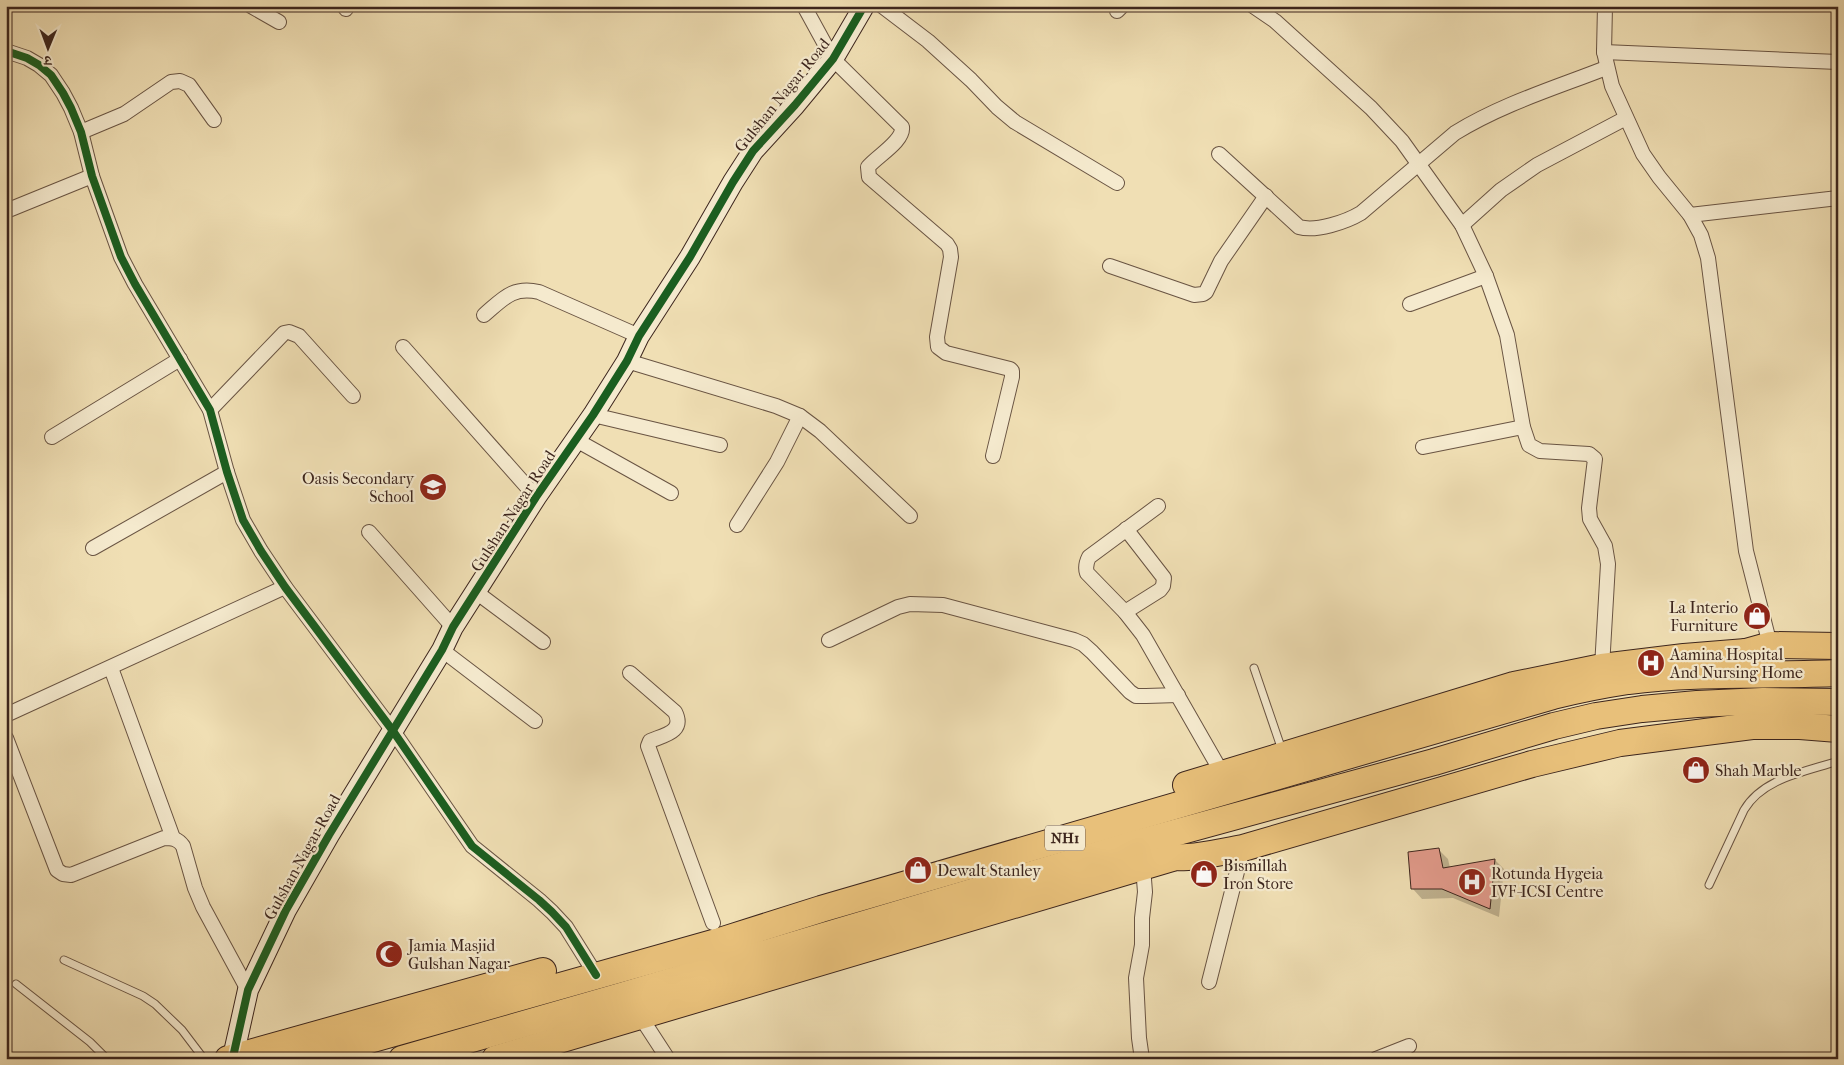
<svg xmlns="http://www.w3.org/2000/svg" width="1844" height="1065" font-family="'IM FELL French Canon','Noto Serif Devanagari',serif">
	<style>
		.shadow { fill: #0003 }
		.building { fill: #e39b8c; stroke: #3c251d }
		.lines { fill: none; stroke-linecap: round; stroke-linejoin: round }
		.lane-casing { stroke: #695443; stroke-width: 9 }
		.street-casing { stroke: #695443; stroke-width: 16 }
		.secondary-casing { stroke: #3c251d; stroke-width: 22 }
		.highway-casing { stroke: #3c251d; stroke-width: 28 }
		.lane { stroke: #f5eace; stroke-width: 7 }
		.street { stroke: #f5eace; stroke-width: 14 }
		.secondary { stroke: #f5eace; stroke-width: 20 }
		.highway { stroke: #e8c07a; stroke-width: 26 }
		.cycleway-casing { stroke: #f5eace; stroke-width: 11 }
		.cycleway { stroke: #1b5e20; stroke-width: 8 }
		.labels { text-anchor: middle; dominant-baseline: central; stroke-width: 4.5; stroke-linejoin: round; paint-order: stroke }
		.shield { fill: #f5eace; stroke: #746052; stroke-width: 1 }
		.shield-label { font-size: 15px; font-weight: bold; fill: #3c251d }
		.street-label { font-size: 16px; fill: #3c251d; stroke: #f5eace }
		.poi-label { font-size: 16px; fill: #3c251d; stroke: #f5eace; text-anchor: start }
	</style>
	<rect width="100%" height="100%" fill="#f0dfb4"/>
	<filter id="stains"><feTurbulence type="fractalNoise" baseFrequency=".004" numOctaves="4"/><feColorMatrix values="0 0 0 0 .2 0 0 0 0 .09 0 0 0 0 .02 0 0 0 .5 -.17"/></filter>
	<radialGradient id="worn" r=".72"><stop offset=".6" stop-color="#630" stop-opacity="0"/><stop offset="1" stop-color="#630" stop-opacity=".3"/></radialGradient>
	<!-- shadow -->
	<path class="shadow" d="M 1439,850 L 1448,859 L 1450,868 L 1495,860 L 1504,869 L 1499,917 L 1453,898 L 1422,899 L 1413,889 Z"/>
	<!-- building -->
	<path class="building" d="M 1439,848 L 1443,868 L 1495,859 L 1490,909 L 1442,889 L 1411,889 L 1408,852 Z"/>
	<g class="lines">
		<!-- lane casing -->
		<g class="lane-casing">
			<g id="lane">
				<path d="M 1254,668 L 1282,750"/>
				<path d="M 1709,885 L 1744,810 C 1763,778 1805,772 1838,761"/>
				<path d="M 64,960 L 143,996 L 155,1004 L 182,1030 L 204,1059"/>
				<path d="M 16,984 L 90,1042 L 107,1059"/>
			</g>
		</g>
		<!-- street casing -->
		<g class="street-casing">
			<g id="street">
				<path d="M 251,6 L 279,22"/>
				<path d="M 344,6 L 346,9"/>
				<path d="M 804,6 L 833,59 L 902,127 C 904,141 877,156 868,167 L 869,177 L 947,244 L 950,249 L 951,257 L 937,337 L 938,347 L 946,353 L 1010,369 L 1012,371 L 1012,377 L 993,456"/>
				<path d="M 882,6 L 928,41 L 971,80 L 997,107 L 1015,122 L 1117,183"/>
				<path d="M 1253,6 L 1275,21 L 1371,108 L 1402,141 L 1462,225 L 1486,276 L 1507,335 L 1523,427 L 1529,445 L 1540,451 L 1589,454 L 1595,459 L 1589,508 L 1590,519 L 1605,546 L 1608,564 L 1602,667"/>
				<path d="M 1605,6 L 1604,52 L 1612,86 L 1643,154 L 1659,177 L 1690,215 L 1701,235 L 1708,258 L 1746,551 L 1778,676"/>
				<path d="M 1117,11 L 1122,6"/>
				<path d="M 6,51 L 27,58 L 39,65 L 51,75 L 63,93 L 71,108 L 81,132 L 92,176 L 121,257 L 135,284 L 210,410 L 227,472 L 243,520 L 261,551 L 285,587 L 393,731 L 472,846 L 539,900 L 552,912 L 566,927 L 596,975"/>
				<path d="M 1604,52 L 1838,62"/>
				<path d="M 81,132 L 124,114 L 171,82 L 180,81 L 189,85 L 214,120"/>
				<path d="M 1219,154 L 1299,227 C 1316,232 1346,222 1361,213 L 1455,133 C 1502,104 1555,88 1606,68"/>
				<path d="M 6,211 L 92,176"/>
				<path d="M 1690,215 L 1838,198"/>
				<path d="M 1462,225 L 1501,190 L 1537,165 L 1626,118"/>
				<path d="M 1110,266 L 1194,295 L 1203,294 L 1206,292 L 1221,261 L 1266,196"/>
				<path d="M 1410,304 L 1486,276"/>
				<path d="M 484,315 C 503,299 512,286 539,292 L 639,336"/>
				<path d="M 403,347 L 536,497"/>
				<path d="M 627,361 L 776,406 L 800,416 L 820,431 L 910,516"/>
				<path d="M 210,410 L 284,333 L 289,332 L 299,336 L 353,396"/>
				<path d="M 593,415 L 720,445"/>
				<path d="M 52,437 L 180,359"/>
				<path d="M 576,440 L 671,493"/>
				<path d="M 1423,447 L 1523,427"/>
				<path d="M 1158,506 L 1089,557 C 1086,563 1085,567 1087,573 L 1125,612 L 1143,635 L 1222,773"/>
				<path d="M 737,525 L 777,462 L 800,416"/>
				<path d="M 369,532 L 453,627"/>
				<path d="M 93,548 L 227,472"/>
				<path d="M 476,592 L 543,642"/>
				<path d="M 1125,612 L 1160,590 L 1163,586 L 1164,578 L 1126,529"/>
				<path d="M 829,640 L 898,607 L 910,604 L 943,605 L 1074,640 L 1083,644 L 1092,652 L 1130,692 L 1136,696 L 1146,696 L 1178,695"/>
				<path d="M 442,650 L 535,721"/>
				<path d="M 111,668 L 173,838"/>
				<path d="M 630,673 L 675,712 C 685,732 664,735 650,741 L 648,746 L 713,923"/>
				<path d="M 6,715 L 285,587"/>
				<path d="M 6,738 L 57,870 L 63,874 L 71,875 L 164,838 C 173,838 178,839 183,846 L 195,888 L 203,907 L 248,990"/>
				<path d="M 1209,982 L 1243,848"/>
				<path d="M 640,1016 L 668,1059"/>
				<path d="M 1142,1059 L 1139,1038 L 1136,978 L 1142,945 L 1142,918 L 1145,892 L 1143,867"/>
				<path d="M 1376,1059 L 1409,1046"/>
			</g>
		</g>
		<!-- secondary casing -->
		<g class="secondary-casing">
			<path id="secondary" d="M 233,1057 L 248,990 L 286,910 L 329,835 L 442,650 L 453,627 L 536,497 L 593,415 L 627,361 L 639,336 L 690,257 L 733,182 L 753,151 L 795,105 L 833,59 L 864,6"/>
		</g>
		<!-- highway casing -->
		<g class="highway-casing">
			<g id="highway">
				<path d="M 1731,660 L 1746,652 L 1771,645 L 1838,646"/>
				<path d="M 1186,785 L 1514,685 L 1602,667 L 1684,657 L 1746,652"/>
				<path d="M 1134,844 C 1139,847 1145,851 1151,853 C 1180,863 1213,853 1243,848 L 1532,764 L 1620,743 L 1752,726 L 1800,726 L 1838,729"/>
				<path d="M 228,1059 L 543,971"/>
				<path d="M 302,1059 L 720,941 L 821,909 L 1553,696 C 1577,690 1602,685 1628,681 C 1697,672 1768,676 1838,673"/>
				<path d="M 402,1059 L 621,996 L 1134,844 L 1434,762 L 1554,726 L 1596,716 L 1642,709 L 1697,704 L 1763,701 L 1838,702"/>
				<path d="M 495,1059 L 1172,858"/>
			</g>
		</g>
		<!-- lane -->
		<use href="#lane" class="lane"/>
		<!-- street -->
		<use href="#street" class="street"/>
		<!-- secondary -->
		<use href="#secondary" class="secondary"/>
		<!-- highway -->
		<use href="#highway" class="highway"/>
		<!-- cycleway casing -->
		<g class="cycleway-casing">
			<g id="cycleway">
				<path d="M 6,51 L 27,58 L 39,65 L 51,75 L 63,93 L 71,108 L 81,132 L 92,176 L 121,257 L 135,284 L 210,410 L 227,472 L 243,520 L 261,551 L 285,587 L 393,731 L 472,846 L 539,900 L 552,912 L 566,927 L 596,975"/>
				<path d="M 233,1057 L 248,990 L 286,910 L 329,835 L 442,650 L 453,627 L 536,497 L 593,415 L 627,361 L 639,336 L 690,257 L 733,182 L 753,151 L 795,105 L 833,59 L 864,6"/>
			</g>
		</g>
		<!-- cycleway -->
		<use href="#cycleway" class="cycleway"/>
	</g>
	<!-- icons -->
	<defs>
		<g id="school-disc" transform="scale(1.4375)"><circle r="9.5" fill="#8f2418" stroke="#f5eace"/><path d="M0-5L7-2L0 1L-7-2ZM-4 1L0 2.5L4 1V4Q0 6-4 4Z" fill="#fff"/></g>
		<g id="shop-disc" transform="scale(1.4375)"><circle r="9.5" fill="#8f2418" stroke="#f5eace"/><path d="M-5-2.5h2.3a2.7 3.5 0 0 1 5.4 0H5L5.5 6h-11ZM-1.5-2.5h3a1.5 2.3 0 0 0-3 0Z" fill="#fff"/></g>
		<g id="hospital-disc" transform="scale(1.4375)"><circle r="9.5" fill="#8f2418" stroke="#f5eace"/><path d="M-5-5h3v3.5h4V-5h3V5h-3V1.5h-4V5h-3Z" fill="#fff"/></g>
		<g id="mosque-disc" transform="scale(1.4375)"><circle r="9.5" fill="#8f2418" stroke="#f5eace"/><path d="M3.5-4.9A6 6 0 1 0 3.5 4.9A5 5 0 1 1 3.5-4.9Z" fill="#fff"/></g>
	</defs>
	<g fill-rule="evenodd">
		<use href="#school-disc" x="433" y="487"/>
		<use href="#shop-disc" x="1757" y="616"/>
		<use href="#hospital-disc" x="1651" y="663"/>
		<use href="#shop-disc" x="1696" y="770"/>
		<use href="#shop-disc" x="918" y="870"/>
		<use href="#shop-disc" x="1204" y="874"/>
		<use href="#hospital-disc" x="1472" y="882"/>
		<use href="#mosque-disc" x="389" y="954"/>
	</g>
	<g class="labels">
		<!-- shield labels -->
		<rect class="shield" x="1045" y="825.5" width="40" height="25" rx="4"/>
		<g class="shield-label">
			<text x="1065" y="838">NH1</text>
		</g>
		<!-- street labels -->
		<g class="street-label">
			<text transform="translate(782 95) rotate(-51)">Gulshan Nagar Road</text>
			<text transform="translate(513 511) rotate(-57)">Gulshan Nagar Road</text>
			<text transform="translate(302 857) rotate(-61)">Gulshan Nagar Road</text>
		</g>
		<!-- poi labels -->
		<g class="poi-label">
			<text x="414" y="478" text-anchor="end">Oasis Secondary<tspan x="414" dy="18">School</tspan></text>
			<text x="1738" y="607" text-anchor="end">La Interio<tspan x="1738" dy="18">Furniture</tspan></text>
			<text x="1670" y="654">Aamina Hospital<tspan x="1670" dy="18">And Nursing Home</tspan></text>
			<text x="1715" y="770">Shah Marble</text>
			<text x="1223" y="865">Bismillah<tspan x="1223" dy="18">Iron Store</tspan></text>
			<text x="937" y="870">Dewalt Stanley</text>
			<text x="1491" y="873">Rotunda Hygeia<tspan x="1491" dy="18">IVF-ICSI Centre</tspan></text>
			<text x="408" y="945">Jamia Masjid<tspan x="408" dy="18">Gulshan Nagar</tspan></text>
		</g>
	</g>
	<!-- margin -->
	<rect width="1844" height="1065" fill="none" stroke="#f0dfb4" stroke-width="25"/>
	<rect x="8" y="8" width="1829" height="1050" fill="none" stroke="#3c251d" stroke-width="2.5"/>
	<rect x="12" y="12" width="1819" height="1040" fill="none" stroke="#3c251d"/>
	<!-- north arrow -->
	<g transform="translate(48 48) rotate(181)" stroke="#f5eace" stroke-width="4" paint-order="stroke">
	<path d="M0-4L9 19L0 12L-9 19Z" fill="#3c251d"/>
	<text y="-8" font-size="14" font-weight="bold" text-anchor="middle" fill="#3c251d">उ</text>
	</g>
	<rect width="100%" height="100%" filter="url(#stains)"/>
	<rect width="100%" height="100%" fill="url(#worn)"/>
</svg>
